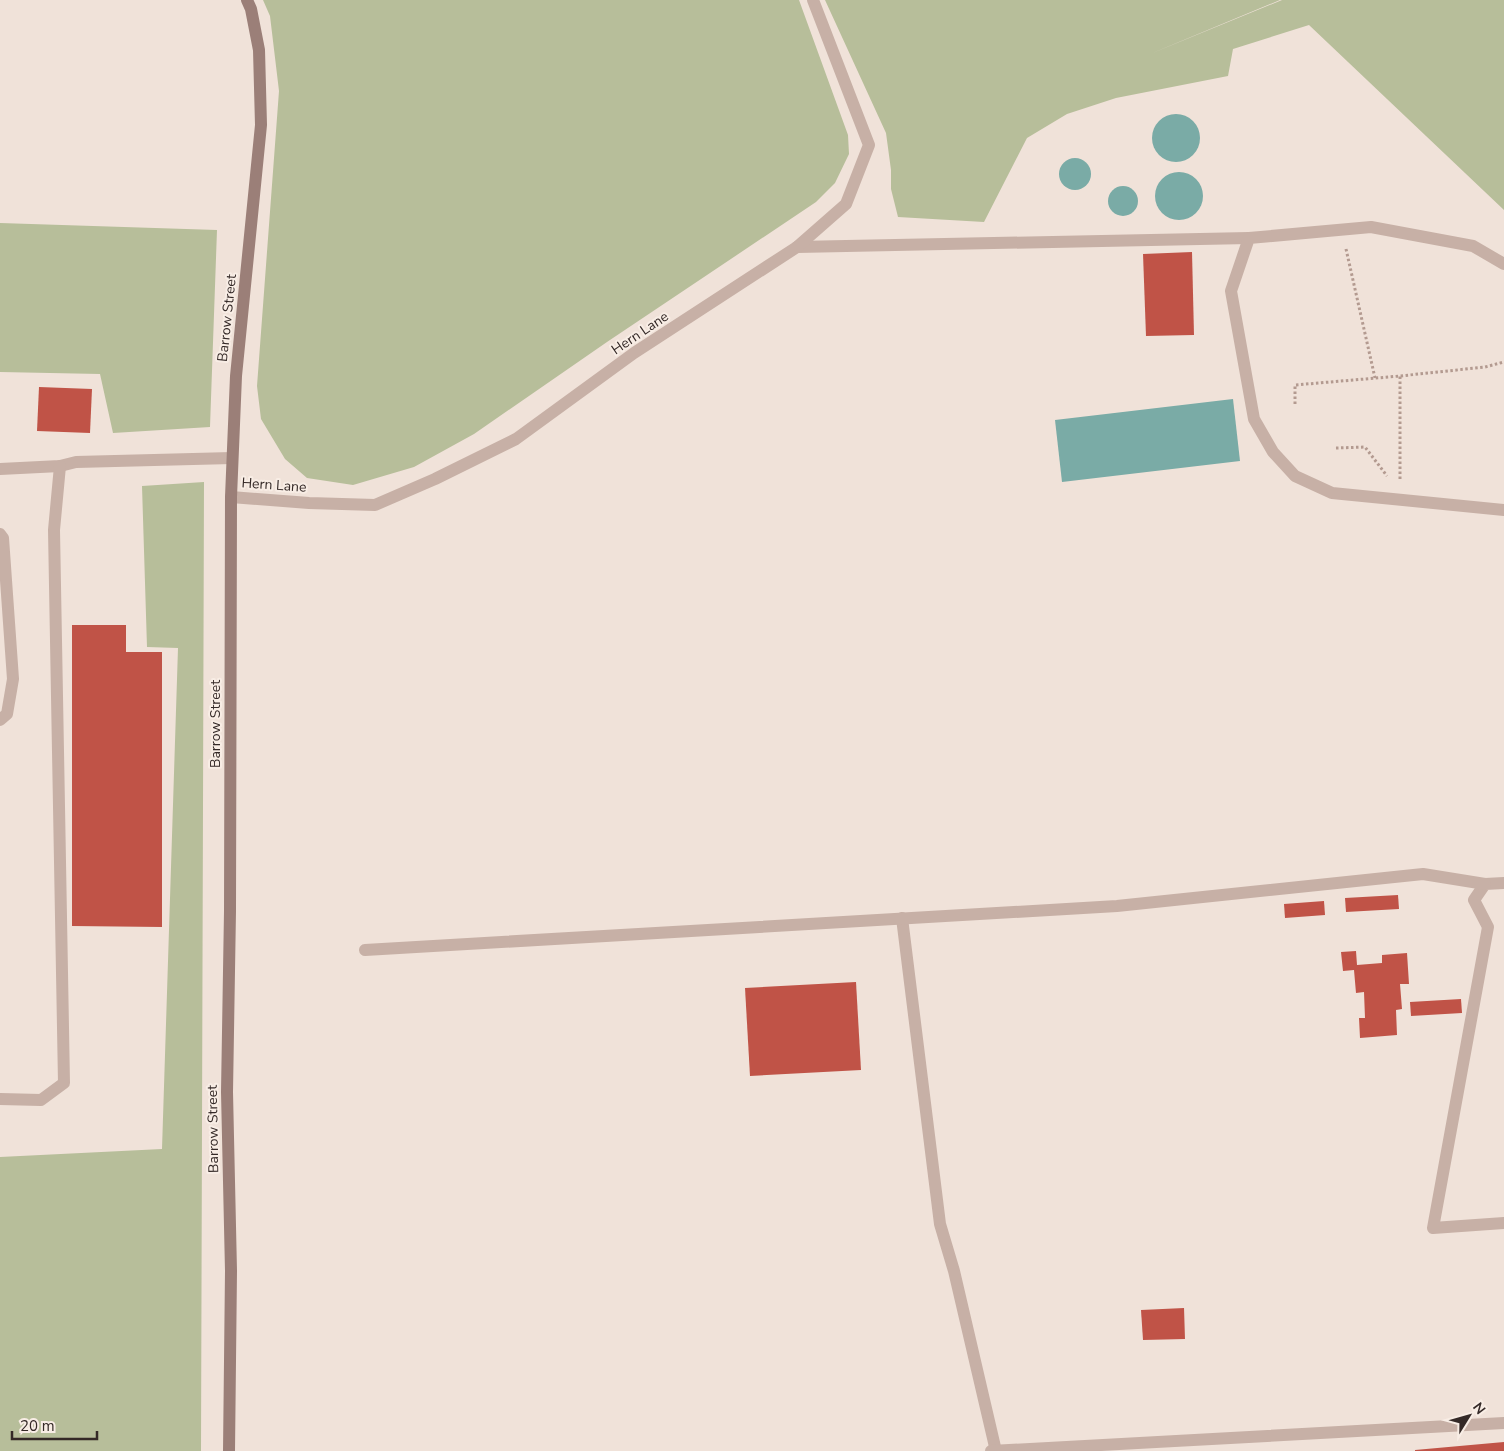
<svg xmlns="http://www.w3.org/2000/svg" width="1504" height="1451" font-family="'Nunito Sans',sans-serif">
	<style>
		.green { fill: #b7be9a }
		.water { fill: #7aaba6 }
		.building { fill: #c05347 }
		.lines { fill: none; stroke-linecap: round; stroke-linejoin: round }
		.path { stroke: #b39a90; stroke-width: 3; stroke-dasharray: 2.5 2.5; stroke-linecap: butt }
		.lane { stroke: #c7b0a6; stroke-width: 12 }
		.street { stroke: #c7b0a6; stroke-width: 12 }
		.secondary { stroke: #9b7f78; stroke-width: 12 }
		.labels { text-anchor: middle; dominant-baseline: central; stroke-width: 4; stroke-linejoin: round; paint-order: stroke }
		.street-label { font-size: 14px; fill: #342927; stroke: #f8ede5 }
	</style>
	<rect width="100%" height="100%" fill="#f0e2d9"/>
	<!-- green -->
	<g class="green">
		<path d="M 263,0 L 799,0 L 848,135 L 849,154 L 835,183 L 816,202 L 607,342 L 474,434 L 414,467 L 353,485 L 307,478 L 285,459 L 261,419 L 257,386 L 279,91 L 270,16 Z"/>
		<path d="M 825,0 L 1280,0 L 1150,54 L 1282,0 L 1504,0 L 1504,210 L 1309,25 L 1233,49 L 1228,76 L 1116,98 L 1067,114 L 1027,138 L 984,222 L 898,217 L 891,189 L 891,170 L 886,133 Z"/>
		<path d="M 0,223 L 217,230 L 210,427 L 113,433 L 100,374 L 0,372 Z"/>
		<path d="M 204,482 L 201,1451 L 0,1451 L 0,1157 L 162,1149 L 178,648 L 147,647 L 142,486 Z"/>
	</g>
	<!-- water -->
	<g class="water">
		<circle cx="1176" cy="138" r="24"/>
		<circle cx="1075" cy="174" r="16"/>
		<circle cx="1179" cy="196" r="24"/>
		<circle cx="1123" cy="201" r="15"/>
		<path d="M 1233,399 L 1240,461 L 1062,482 L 1055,420 Z"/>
	</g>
	<!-- building -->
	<g class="building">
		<path d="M 1192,252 L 1194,335 L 1146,336 L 1143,254 Z"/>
		<path d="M 39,387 L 92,389 L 90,433 L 37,431 Z"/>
		<path d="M 72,625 L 126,625 L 126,652 L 162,652 L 162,927 L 72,926 Z"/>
		<path d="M 1398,895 L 1399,909 L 1346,912 L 1345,898 Z"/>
		<path d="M 1324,901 L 1325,915 L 1285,918 L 1284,904 Z"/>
		<path d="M 1356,951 L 1357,965 L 1382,963 L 1382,955 L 1407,953 L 1409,984 L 1400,984 L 1402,1009 L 1396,1010 L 1397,1035 L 1360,1038 L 1359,1018 L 1365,1018 L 1364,992 L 1356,993 L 1354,970 L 1343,971 L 1341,952 Z"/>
		<path d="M 856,982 L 861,1070 L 750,1076 L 745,988 Z"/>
		<path d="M 1461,999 L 1462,1013 L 1411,1016 L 1410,1002 Z"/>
		<path d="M 1184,1308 L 1185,1339 L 1143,1340 L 1141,1310 Z"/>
		<path d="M 1504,1442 L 1504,1451 L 1415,1451 L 1415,1450 Z"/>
	</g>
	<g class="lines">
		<!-- path -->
		<g class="path">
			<path d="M 1346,249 L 1375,378"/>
			<path d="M 1295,404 L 1295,385 L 1400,376 L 1485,367 L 1504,362"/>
			<path d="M 1336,448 L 1365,447 L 1387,476"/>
			<path d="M 1400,479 L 1400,376"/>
		</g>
		<!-- lane -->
		<g class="lane">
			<path d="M 797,247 L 1249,238"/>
			<path d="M 1504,264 L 1473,246 L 1371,227 L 1249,238 L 1231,291 L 1254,419 L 1273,452 L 1295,476 L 1332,493 L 1504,510"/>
			<path d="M 0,469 L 60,466 L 76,462 L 232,458"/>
			<path d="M 0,534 L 3,538 L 13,679 L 7,714 L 0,720"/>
			<path d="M 1504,883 L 1485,884 L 1474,900 L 1488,927 L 1433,1228 L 1504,1223"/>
			<path d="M 902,918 L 940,1224 L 954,1271 L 996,1451"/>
			<path d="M 365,950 L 1117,906 L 1423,874 L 1485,884"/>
			<path d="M 0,1099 L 41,1100 L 64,1083 L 54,530 L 60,466"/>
			<path d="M 991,1451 L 1504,1423"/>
		</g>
		<!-- street -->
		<path class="street" d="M 231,497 L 309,503 L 375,505 L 435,479 L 516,439 L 634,353 L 797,247 L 846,204 L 869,145 L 813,0"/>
		<!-- secondary -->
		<path class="secondary" d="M 229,1451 L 231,1271 L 227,1092 L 230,911 L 231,497 L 236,376 L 261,125 L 259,50 L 251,9 L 247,0"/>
	</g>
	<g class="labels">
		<!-- street labels -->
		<g class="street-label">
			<text transform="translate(227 318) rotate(-84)">Barrow Street</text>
			<text transform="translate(640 333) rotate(-34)">Hern Lane</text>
			<text transform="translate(274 485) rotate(4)">Hern Lane</text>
			<text transform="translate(215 724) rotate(-90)">Barrow Street</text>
			<text transform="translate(213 1129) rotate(-91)">Barrow Street</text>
		</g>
	</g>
	<!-- north arrow -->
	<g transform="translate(1469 1416) rotate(53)" stroke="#f8ede5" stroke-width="4" paint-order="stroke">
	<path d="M0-4L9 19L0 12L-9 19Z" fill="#342927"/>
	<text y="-8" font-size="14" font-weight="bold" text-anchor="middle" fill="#342927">N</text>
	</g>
	<!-- scale -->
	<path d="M12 1431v8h85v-8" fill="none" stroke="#342927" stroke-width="2.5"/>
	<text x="20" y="1431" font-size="15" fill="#342927" stroke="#f8ede5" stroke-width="4" paint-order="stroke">20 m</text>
</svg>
